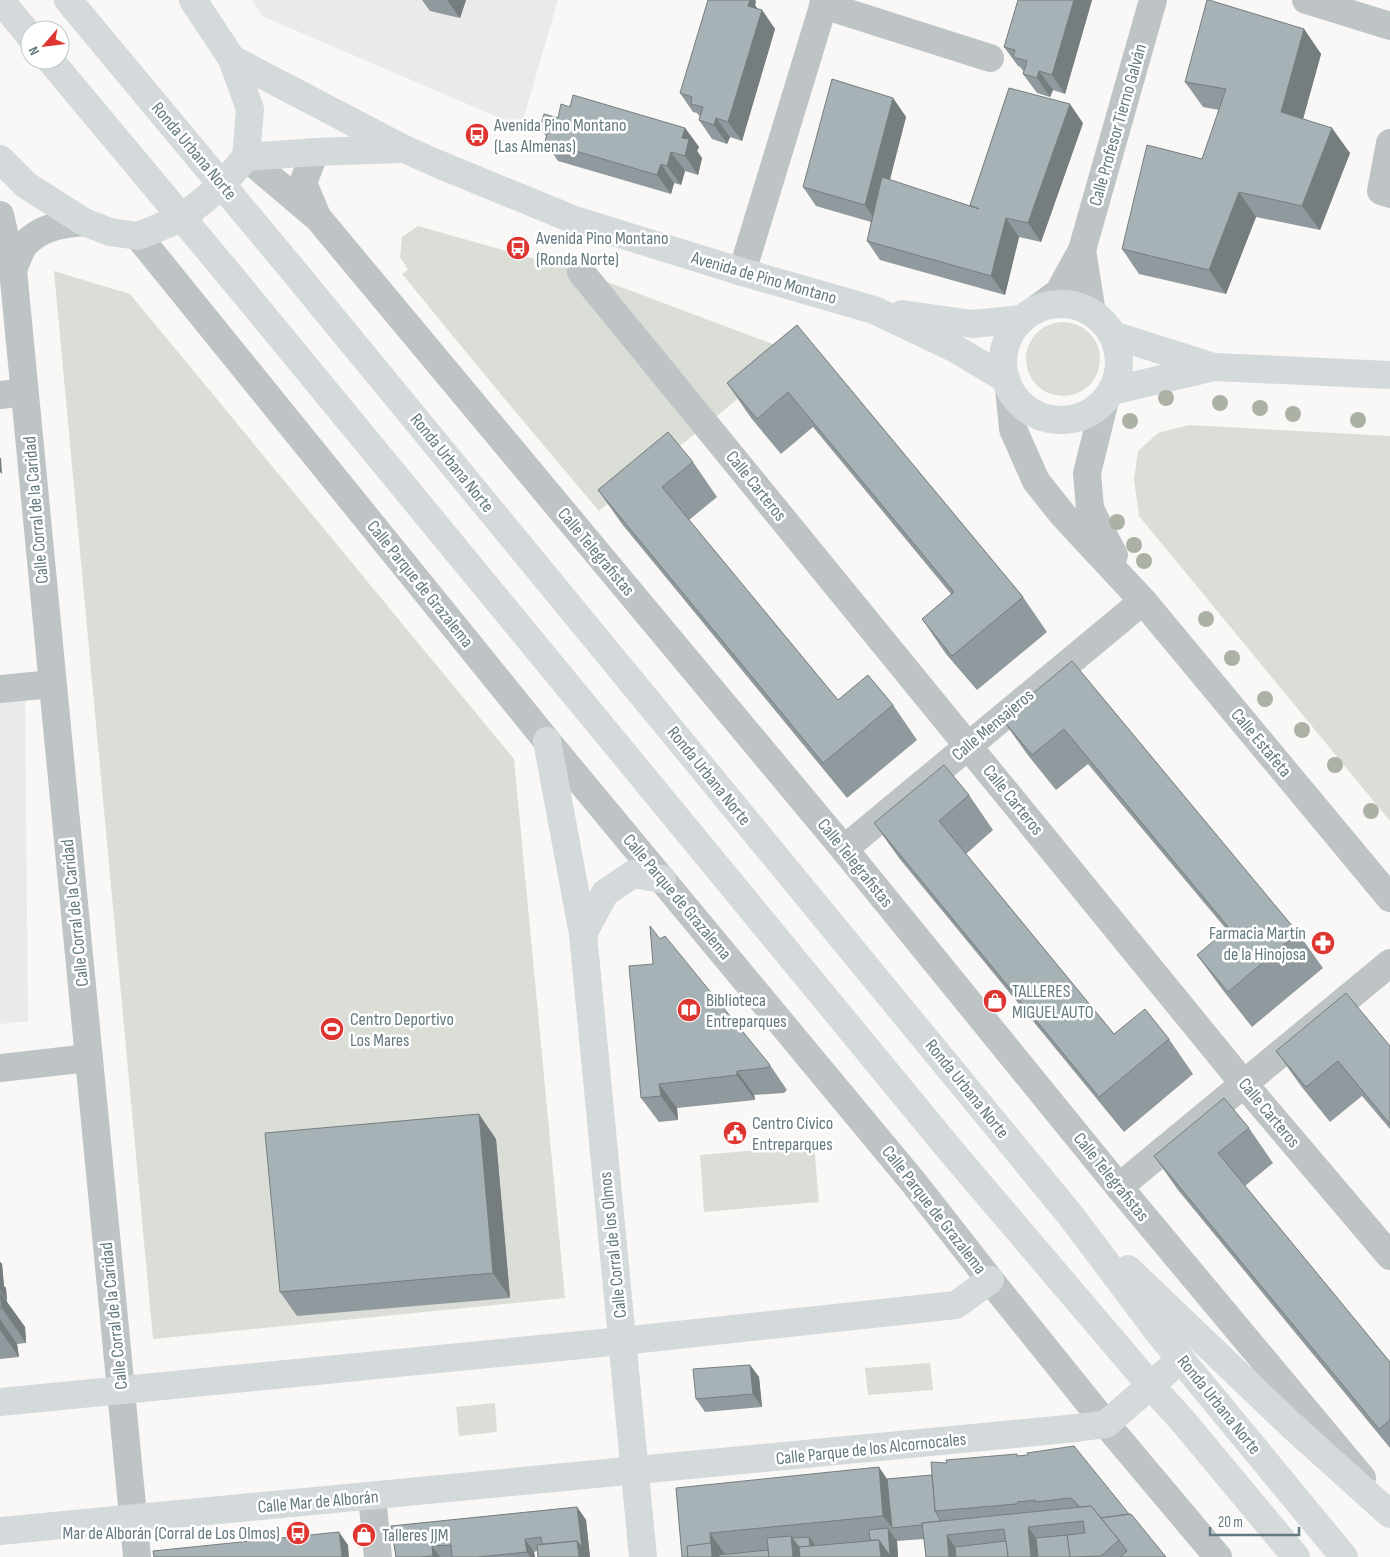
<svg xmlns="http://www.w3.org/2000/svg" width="1390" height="1557" font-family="'Sofia Sans Condensed',sans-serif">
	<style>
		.built { fill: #eaeaea }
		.green { fill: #daded6 }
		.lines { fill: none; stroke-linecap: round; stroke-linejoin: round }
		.street { stroke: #bec4c6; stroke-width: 28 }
		.secondary { stroke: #d4d9dc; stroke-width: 28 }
		.primary { stroke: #d4d9dc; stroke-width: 28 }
		.tree { fill: #abb2a5 }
		.wall { fill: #90999d }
		.shaded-wall { fill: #757d7f }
		.building { fill: #a7b2b6; stroke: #757d7f }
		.labels { text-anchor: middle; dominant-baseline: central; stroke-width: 5; stroke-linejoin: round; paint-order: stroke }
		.poi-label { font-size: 18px; fill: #657a80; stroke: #fff; text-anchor: start }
		.street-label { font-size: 18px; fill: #657a80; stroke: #fff }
	</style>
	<rect width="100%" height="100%" fill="#f9f8f6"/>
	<!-- built -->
	<g class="built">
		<path d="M 252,0 L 558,0 L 521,127 L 262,16 Z"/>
		<path d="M 25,692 L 28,1021 L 0,1024 L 0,694 Z"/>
	</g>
	<!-- green -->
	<g class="green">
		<path d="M 418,226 L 581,272 L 794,352 L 706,425 L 599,511 L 508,403 L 402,274 L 408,270 L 400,257 L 402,237 Z"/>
		<path d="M 54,271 L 130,294 L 514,759 L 565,1298 L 153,1339 Z"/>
		<circle cx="1063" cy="359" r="37"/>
		<path d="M 1189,425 L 1390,436 L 1390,821 L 1139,516 L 1134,479 L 1138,451 L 1158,433 Z"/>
		<path d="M 814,1145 L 819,1202 L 704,1212 L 700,1155 Z"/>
		<path d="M 930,1363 L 933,1390 L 868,1395 L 865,1368 Z"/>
		<path d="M 495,1403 L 497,1432 L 459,1436 L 456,1407 Z"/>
	</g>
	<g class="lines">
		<!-- street -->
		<g class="street">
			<path d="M 1306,0 L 1390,26"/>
			<path d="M 823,5 L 990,58"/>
			<path d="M 1390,143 L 1381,191 L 1390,194"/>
			<path d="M 315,152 L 303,183 L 316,214"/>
			<path d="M 246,157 L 318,218 L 844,849 L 1119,1187 L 1362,1478"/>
			<path d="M 0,215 L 13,270 L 137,1557"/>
			<path d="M 138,236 L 547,741 L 914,1183 L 990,1280 L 1106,1424 L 1218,1557"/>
			<path d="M 1082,250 L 1092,313"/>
			<path d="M 13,270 C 16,262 20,251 25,244 C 41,227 62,224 84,222"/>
			<path d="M 581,272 L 1244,1084 L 1390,1256"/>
			<path d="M 742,272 L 825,0"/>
			<path d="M 1035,310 L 1059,292 L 1082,250 L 1153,0"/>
			<path d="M 1009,388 L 1013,429 L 1036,481 L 1063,515 L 1143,601 L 1390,898"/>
			<path d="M 0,395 L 24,392"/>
			<path d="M 1105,400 L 1087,473 L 1090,508 L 1097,523 L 1114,555"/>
			<path d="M 0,689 L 52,684"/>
			<path d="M 844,849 L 1143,601"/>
			<path d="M 0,1068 L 89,1058"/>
			<path d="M 1119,1187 L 1390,963"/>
			<path d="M 372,1496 L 378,1557"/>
		</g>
		<!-- secondary -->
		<g class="secondary">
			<path d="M 232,59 L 402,148 L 438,164 L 572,219 L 742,272 L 874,310 L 954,348 L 1006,379"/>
			<path d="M 246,157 L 315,152 L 401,149"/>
			<path d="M 0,159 L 26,185 L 84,222 L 110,232 L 138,236 L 182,218 L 222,185 L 246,157 L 250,109 L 232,59 L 193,0"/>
			<circle cx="1061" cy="362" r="58"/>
			<path d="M 902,314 L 973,324 L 1022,319"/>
			<path d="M 1113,335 L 1214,367"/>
			<path d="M 1111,391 L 1214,367 L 1390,375"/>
			<path d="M 547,741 L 583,934 L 643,1557"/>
			<path d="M 583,934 L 605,893 L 633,874 L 662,879"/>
			<path d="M 0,1402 L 622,1341 L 956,1305 L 990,1280"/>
			<path d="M 0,1531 L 1077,1428 L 1106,1424 L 1181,1359"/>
		</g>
		<!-- primary -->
		<g class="primary">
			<path d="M 0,0 L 30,36"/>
			<path d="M 68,0 L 297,275 L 1071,1216 L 1159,1333 L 1344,1557"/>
			<path d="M 50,60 L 233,279 L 951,1151 L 1151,1386 L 1182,1420 L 1296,1557"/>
			<path d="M 1128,1269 L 1291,1425 L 1390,1514"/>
		</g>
	</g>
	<!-- trees -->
	<g class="tree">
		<circle cx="1166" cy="398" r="8"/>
		<circle cx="1220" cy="403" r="8"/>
		<circle cx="1260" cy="408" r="8"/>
		<circle cx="1293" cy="414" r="8"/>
		<circle cx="1358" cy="420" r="8"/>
		<circle cx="1130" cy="421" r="8"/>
		<circle cx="1117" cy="522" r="8"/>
		<circle cx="1134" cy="545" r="8"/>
		<circle cx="1144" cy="561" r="8"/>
		<circle cx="1206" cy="619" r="8"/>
		<circle cx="1232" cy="658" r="8"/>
		<circle cx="1265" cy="699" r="8"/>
		<circle cx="1302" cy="730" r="8"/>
		<circle cx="1335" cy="765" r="8"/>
		<circle cx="1371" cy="811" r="8"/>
	</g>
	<!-- wall -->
	<g class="wall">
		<path d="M 422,0 L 466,0 L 460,18 L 430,11 Z"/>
		<path d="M 1018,0 L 1092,0 L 1065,94 L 1053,90 L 1050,97 L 1037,93 L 1023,74 L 1024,72 L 1020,67 L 1018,66 L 1004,47 Z"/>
		<path d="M 756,1 L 755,5 L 757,9 L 762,10 L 775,29 L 742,141 L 730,137 L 727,144 L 712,139 L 699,120 L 700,117 L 697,113 L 693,112 L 680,93 Z"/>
		<path d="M 1304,29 L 1321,54 L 1303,119 L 1350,153 L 1320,230 L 1256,217 L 1226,294 L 1139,274 L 1122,249 L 1202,159 L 1219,110 L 1203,107 L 1185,82 Z"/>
		<path d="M 893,98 L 906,117 L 890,180 L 971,206 L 970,205 L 1083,123 L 1041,242 L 1019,237 L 1005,295 L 880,260 L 867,241 L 871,222 L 816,206 L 803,187 Z"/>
		<path d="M 570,107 L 685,128 L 699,147 L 697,151 L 702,158 L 698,175 L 685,171 L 681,185 L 674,183 L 671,194 L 558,161 L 545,142 L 546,136 L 540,127 L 558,118 Z"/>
		<path d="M 797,325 L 1023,597 L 1047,632 L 977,690 L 946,654 L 922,619 L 951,594 L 813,427 L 781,454 L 751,418 L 727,383 Z"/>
		<path d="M 693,462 L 717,497 L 689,520 L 838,700 L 893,705 L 917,740 L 847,798 L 622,524 L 598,490 Z"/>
		<path d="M 1072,661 L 1298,933 L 1323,968 L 1252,1027 L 1222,989 L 1197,955 L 1227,930 L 1088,764 L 1056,790 L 1027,754 L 1002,719 Z"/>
		<path d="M 969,795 L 993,830 L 966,854 L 1114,1034 L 1169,1039 L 1193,1074 L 1124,1132 L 899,858 L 874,823 Z"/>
		<path d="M 660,939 L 770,1065 L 787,1090 L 784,1093 L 754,1095 L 755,1100 L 677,1108 L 678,1120 L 659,1122 L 641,1098 L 653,964 Z"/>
		<path d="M 1390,1046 L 1390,1129 L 1362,1096 L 1330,1122 L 1301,1086 L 1276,1051 Z"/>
		<path d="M 1249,1128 L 1273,1163 L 1245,1186 L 1390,1362 L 1390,1448 L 1178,1190 L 1154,1156 Z"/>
		<path d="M 496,1139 L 510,1298 L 297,1316 L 280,1292 Z"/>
		<path d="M 0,1262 L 2,1264 L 4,1286 L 6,1288 L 7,1301 L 6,1301 L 25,1327 L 26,1343 L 17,1344 L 19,1357 L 0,1359 Z"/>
		<path d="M 750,1365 L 759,1377 L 762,1407 L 705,1412 L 696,1399 Z"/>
		<path d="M 1018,1456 L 1129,1514 L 1166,1557 L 926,1557 L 924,1539 L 897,1541 L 898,1557 L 682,1557 L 676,1488 L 887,1479 L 932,1475 L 947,1463 Z"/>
		<path d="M 577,1507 L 586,1520 L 590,1557 L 538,1557 L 537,1551 L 534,1552 L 535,1557 L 396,1557 L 391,1526 Z"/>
	</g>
	<!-- shaded-wall -->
	<g class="shaded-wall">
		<path d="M 447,0 L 466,0 L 460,18 Z"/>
		<path d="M 743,0 L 755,0 L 756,1 L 755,5 L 761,14 L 762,10 L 775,29 L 742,141 L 728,122 Z"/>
		<path d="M 1074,0 L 1092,0 L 1065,94 L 1052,75 Z"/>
		<path d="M 1304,29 L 1321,54 L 1298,137 L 1281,112 Z"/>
		<path d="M 1039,71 L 1053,90 L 1050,97 L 1037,78 Z"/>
		<path d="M 893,98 L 906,117 L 878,224 L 865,205 Z"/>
		<path d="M 1070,104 L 1083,123 L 1041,242 L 1028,223 Z"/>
		<path d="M 716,118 L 730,137 L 727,144 L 714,125 Z"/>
		<path d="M 685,128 L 699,147 L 697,151 L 702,158 L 698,175 L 685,156 L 682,138 Z"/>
		<path d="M 1332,128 L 1350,153 L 1320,230 L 1302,206 Z"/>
		<path d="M 671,152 L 685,171 L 681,185 L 667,166 Z"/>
		<path d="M 661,164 L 674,183 L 671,194 L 657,175 Z"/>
		<path d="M 1239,192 L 1256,217 L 1226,294 L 1209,270 Z"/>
		<path d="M 1006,218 L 1019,237 L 1005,295 L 991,276 Z"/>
		<path d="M 0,458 L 1,458 L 2,474 L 0,472 Z"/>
		<path d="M 737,1071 L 754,1095 L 755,1100 L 737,1075 Z"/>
		<path d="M 659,1084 L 677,1108 L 678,1120 L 661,1096 Z"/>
		<path d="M 479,1114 L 496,1139 L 510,1298 L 493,1273 Z"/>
		<path d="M 0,1262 L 2,1264 L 4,1286 L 6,1288 L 7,1301 L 0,1290 Z"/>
		<path d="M 0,1292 L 25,1327 L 26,1343 L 2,1308 Z"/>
		<path d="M 0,1319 L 17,1344 L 19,1357 L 0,1330 Z"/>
		<path d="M 750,1365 L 759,1377 L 762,1407 L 753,1394 Z"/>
		<path d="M 879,1467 L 896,1492 L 892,1528 L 883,1516 Z"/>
		<path d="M 577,1507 L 586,1520 L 590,1557 L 579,1557 L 577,1541 Z"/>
		<path d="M 1028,1527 L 1049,1557 L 1031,1557 Z"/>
		<path d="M 888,1528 L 897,1541 L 898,1557 L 881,1557 L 879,1540 Z"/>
		<path d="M 339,1532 L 348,1545 L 349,1557 L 342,1557 Z"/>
		<path d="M 710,1533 L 727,1557 L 712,1557 Z"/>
		<path d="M 947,1535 L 962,1557 L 949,1557 Z"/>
		<path d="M 791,1536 L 806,1557 L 793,1557 Z"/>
		<path d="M 809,1537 L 818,1549 L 811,1557 Z"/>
		<path d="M 525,1539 L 534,1552 L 535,1557 L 530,1557 L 527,1552 Z"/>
		<path d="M 432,1546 L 440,1557 L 432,1557 Z"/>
	</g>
	<!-- building -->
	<g class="building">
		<path d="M 708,0 L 750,0 L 748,6 L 762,10 L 728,122 L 716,118 L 714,125 L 699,120 L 703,107 L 691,104 L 692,97 L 680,93 Z"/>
		<path d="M 1018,0 L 1074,0 L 1052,75 L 1039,71 L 1037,78 L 1023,74 L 1027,61 L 1013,57 L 1015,50 L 1004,47 Z"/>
		<path d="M 1207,0 L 1209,0 L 1304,29 L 1281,112 L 1332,128 L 1302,206 L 1239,192 L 1209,270 L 1122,249 L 1147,145 L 1202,159 L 1226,89 L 1185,82 Z"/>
		<path d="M 832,79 L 893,98 L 865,205 L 803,187 Z"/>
		<path d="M 1009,88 L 1070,104 L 1028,223 L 1006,218 L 991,276 L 867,241 L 882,177 L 979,209 L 970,205 Z"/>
		<path d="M 573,95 L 685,128 L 682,138 L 689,139 L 685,156 L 671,152 L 667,166 L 661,164 L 657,175 L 545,142 L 548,130 L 540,127 L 544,114 L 558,118 L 561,104 L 570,107 Z"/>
		<path d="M 797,325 L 1023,597 L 952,656 L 922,619 L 954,592 L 788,392 L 757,419 L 727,383 Z"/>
		<path d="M 668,432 L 693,462 L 662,487 L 838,700 L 868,675 L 893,705 L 823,763 L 598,490 Z"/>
		<path d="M 1072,661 L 1298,933 L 1228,992 L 1197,955 L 1229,928 L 1064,729 L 1032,755 L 1002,719 Z"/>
		<path d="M 944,765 L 969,795 L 939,821 L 1114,1034 L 1145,1009 L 1169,1039 L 1099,1097 L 874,823 Z"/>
		<path d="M 650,926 L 660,939 L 665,936 L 770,1065 L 766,1068 L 737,1071 L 737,1075 L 659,1084 L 661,1096 L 641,1098 L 629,966 L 653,964 Z"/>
		<path d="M 1346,993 L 1390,1046 L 1390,1124 L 1338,1061 L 1306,1087 L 1276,1051 Z"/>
		<path d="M 1224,1098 L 1249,1128 L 1218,1153 L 1390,1362 L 1390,1420 L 1379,1429 L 1154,1156 Z"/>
		<path d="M 479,1114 L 493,1273 L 280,1292 L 265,1133 Z"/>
		<path d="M 0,1292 L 2,1308 L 0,1308 Z"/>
		<path d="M 750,1365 L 753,1394 L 696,1399 L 693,1369 Z"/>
		<path d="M 1074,1446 L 1129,1514 L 1101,1518 L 1091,1506 L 1080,1507 L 1071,1498 L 1035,1502 L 1035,1500 L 1017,1502 L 1018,1503 L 1016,1504 L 935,1511 L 931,1462 L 947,1463 L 946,1460 L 1017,1454 L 1017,1456 L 1028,1455 L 1027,1453 Z"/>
		<path d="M 879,1467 L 883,1516 L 710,1533 L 711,1544 L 687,1546 L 688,1557 L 682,1557 L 676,1488 Z"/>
		<path d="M 932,1475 L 935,1511 L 941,1521 L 922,1523 L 922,1525 L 892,1528 L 887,1479 Z"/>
		<path d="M 1091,1506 L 1119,1540 L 1101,1556 L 1070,1557 L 1067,1535 L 1085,1533 L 1083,1521 L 1028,1527 L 1031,1557 L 1008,1557 L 1004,1529 L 947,1535 L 949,1557 L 926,1557 L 922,1523 Z"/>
		<path d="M 577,1507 L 582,1547 L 577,1541 L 542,1544 L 541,1537 L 525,1539 L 527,1552 L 478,1557 L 452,1557 L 451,1545 L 432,1546 L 433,1557 L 432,1556 L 421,1557 L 396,1557 L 391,1526 Z"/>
		<path d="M 1131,1514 L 1166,1557 L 1120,1557 L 1127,1551 L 1119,1540 L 1101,1518 Z"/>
		<path d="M 888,1528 L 890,1556 L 879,1540 L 870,1540 L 869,1530 Z"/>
		<path d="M 339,1532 L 342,1557 L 154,1557 L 153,1551 Z"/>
		<path d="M 1067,1535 L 1070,1557 L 1038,1557 L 1036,1538 Z"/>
		<path d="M 791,1536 L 793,1557 L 769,1557 L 767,1538 Z"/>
		<path d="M 809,1537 L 810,1546 L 799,1547 L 792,1538 Z"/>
		<path d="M 879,1540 L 881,1557 L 800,1557 L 799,1547 Z"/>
		<path d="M 577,1541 L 579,1557 L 538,1557 L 537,1545 Z"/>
		<path d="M 1006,1541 L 1008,1557 L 956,1557 L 955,1547 Z"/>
		<path d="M 711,1543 L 712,1557 L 688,1557 L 687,1546 Z"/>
		<path d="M 768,1550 L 769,1557 L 719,1557 L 719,1555 Z"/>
	</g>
	<!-- icons -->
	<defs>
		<g id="bus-disc" transform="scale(1.25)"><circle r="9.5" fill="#de3531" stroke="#fff"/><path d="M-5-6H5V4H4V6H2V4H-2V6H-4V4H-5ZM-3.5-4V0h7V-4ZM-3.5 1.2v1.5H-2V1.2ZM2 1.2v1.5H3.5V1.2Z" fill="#fff"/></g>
		<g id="pharmacy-disc" transform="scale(1.25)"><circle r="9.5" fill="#de3531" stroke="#fff"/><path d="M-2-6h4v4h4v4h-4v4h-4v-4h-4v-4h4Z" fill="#fff"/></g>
		<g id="shop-disc" transform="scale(1.25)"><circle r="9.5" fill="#de3531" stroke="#fff"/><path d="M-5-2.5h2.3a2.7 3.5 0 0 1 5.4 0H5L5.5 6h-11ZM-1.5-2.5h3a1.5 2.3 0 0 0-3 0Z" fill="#fff"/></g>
		<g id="library-disc" transform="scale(1.25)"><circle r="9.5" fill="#de3531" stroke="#fff"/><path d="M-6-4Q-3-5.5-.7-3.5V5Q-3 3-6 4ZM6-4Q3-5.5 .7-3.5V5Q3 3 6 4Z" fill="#fff"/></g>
		<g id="stadium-disc" transform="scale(1.25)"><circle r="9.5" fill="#de3531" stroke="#fff"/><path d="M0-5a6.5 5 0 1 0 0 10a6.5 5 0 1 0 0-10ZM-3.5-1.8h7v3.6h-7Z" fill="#fff"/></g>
		<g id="civic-disc" transform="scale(1.25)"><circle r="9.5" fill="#de3531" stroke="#fff"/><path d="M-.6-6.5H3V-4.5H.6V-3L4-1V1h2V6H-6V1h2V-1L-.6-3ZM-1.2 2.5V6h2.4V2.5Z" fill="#fff"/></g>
	</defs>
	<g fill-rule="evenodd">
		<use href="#bus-disc" x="477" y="135"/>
		<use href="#bus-disc" x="518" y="248"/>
		<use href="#pharmacy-disc" x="1323" y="943"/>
		<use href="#shop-disc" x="995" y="1001"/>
		<use href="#library-disc" x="689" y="1010"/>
		<use href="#stadium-disc" x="332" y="1029"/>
		<use href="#civic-disc" x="735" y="1133"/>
		<use href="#bus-disc" x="298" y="1533"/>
		<use href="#shop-disc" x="364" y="1535"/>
	</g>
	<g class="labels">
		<!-- poi labels -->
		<g class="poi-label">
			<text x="494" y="125">Avenida Pino Montano<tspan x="494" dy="21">(Las Almenas)</tspan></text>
			<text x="536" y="238">Avenida Pino Montano<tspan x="536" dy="21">(Ronda Norte)</tspan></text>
			<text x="1306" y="933" text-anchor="end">Farmacia Martín<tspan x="1306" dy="21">de la Hinojosa</tspan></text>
			<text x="1012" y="991">TALLERES<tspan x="1012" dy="21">MIGUEL AUTO</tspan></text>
			<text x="706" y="1000">Biblioteca<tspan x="706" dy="21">Entreparques</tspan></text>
			<text x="350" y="1019">Centro Deportivo<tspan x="350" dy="21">Los Mares</tspan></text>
			<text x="752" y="1123">Centro Cívico<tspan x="752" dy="21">Entreparques</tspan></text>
			<text x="280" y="1533" text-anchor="end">Mar de Alborán (Corral de Los Olmos)</text>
			<text x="382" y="1535">Talleres JJM</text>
		</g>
		<!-- street labels -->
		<g class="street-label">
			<text transform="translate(1118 125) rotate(-74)">Calle Profesor Tierno Galván</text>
			<text transform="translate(194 151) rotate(50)">Ronda Urbana Norte</text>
			<text transform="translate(764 278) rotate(16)">Avenida de Pino Montano</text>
			<text transform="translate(452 463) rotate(51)">Ronda Urbana Norte</text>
			<text transform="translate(756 486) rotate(51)">Calle Carteros</text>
			<text transform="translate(36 510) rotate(-95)">Calle Corral de la Caridad</text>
			<text transform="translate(596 552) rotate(50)">Calle Telegrafistas</text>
			<text transform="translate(420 584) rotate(51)">Calle Parque de Grazalema</text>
			<text transform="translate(993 725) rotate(-40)">Calle Mensajeros</text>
			<text transform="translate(1261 743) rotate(50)">Calle Estafeta</text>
			<text transform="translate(709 776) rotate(51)">Ronda Urbana Norte</text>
			<text transform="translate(1013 800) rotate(51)">Calle Carteros</text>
			<text transform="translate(855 863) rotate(51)">Calle Telegrafistas</text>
			<text transform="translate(677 897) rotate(50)">Calle Parque de Grazalema</text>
			<text transform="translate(75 913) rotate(-96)">Calle Corral de la Caridad</text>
			<text transform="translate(967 1089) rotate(51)">Ronda Urbana Norte</text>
			<text transform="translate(1269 1113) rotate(50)">Calle Carteros</text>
			<text transform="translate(1111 1177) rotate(51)">Calle Telegrafistas</text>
			<text transform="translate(934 1210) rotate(52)">Calle Parque de Grazalema</text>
			<text transform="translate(613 1245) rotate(-96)">Calle Corral de los Olmos</text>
			<text transform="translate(114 1316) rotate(-96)">Calle Corral de la Caridad</text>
			<text transform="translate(1219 1405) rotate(51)">Ronda Urbana Norte</text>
			<text transform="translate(871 1449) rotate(-6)">Calle Parque de los Alcornocales</text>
			<text transform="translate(318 1502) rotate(-5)">Calle Mar de Alborán</text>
		</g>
	</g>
	<!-- north arrow -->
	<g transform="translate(45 45) rotate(242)"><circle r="24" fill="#ffffff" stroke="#c1cacc"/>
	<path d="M0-4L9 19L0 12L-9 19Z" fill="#de3531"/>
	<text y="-8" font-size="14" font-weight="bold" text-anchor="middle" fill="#657a80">N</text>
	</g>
	<!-- scale -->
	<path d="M1210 1527v8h89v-8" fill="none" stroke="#657a80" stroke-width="2.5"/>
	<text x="1218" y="1527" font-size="15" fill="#657a80" stroke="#ffffff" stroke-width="4" paint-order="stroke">20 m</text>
</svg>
